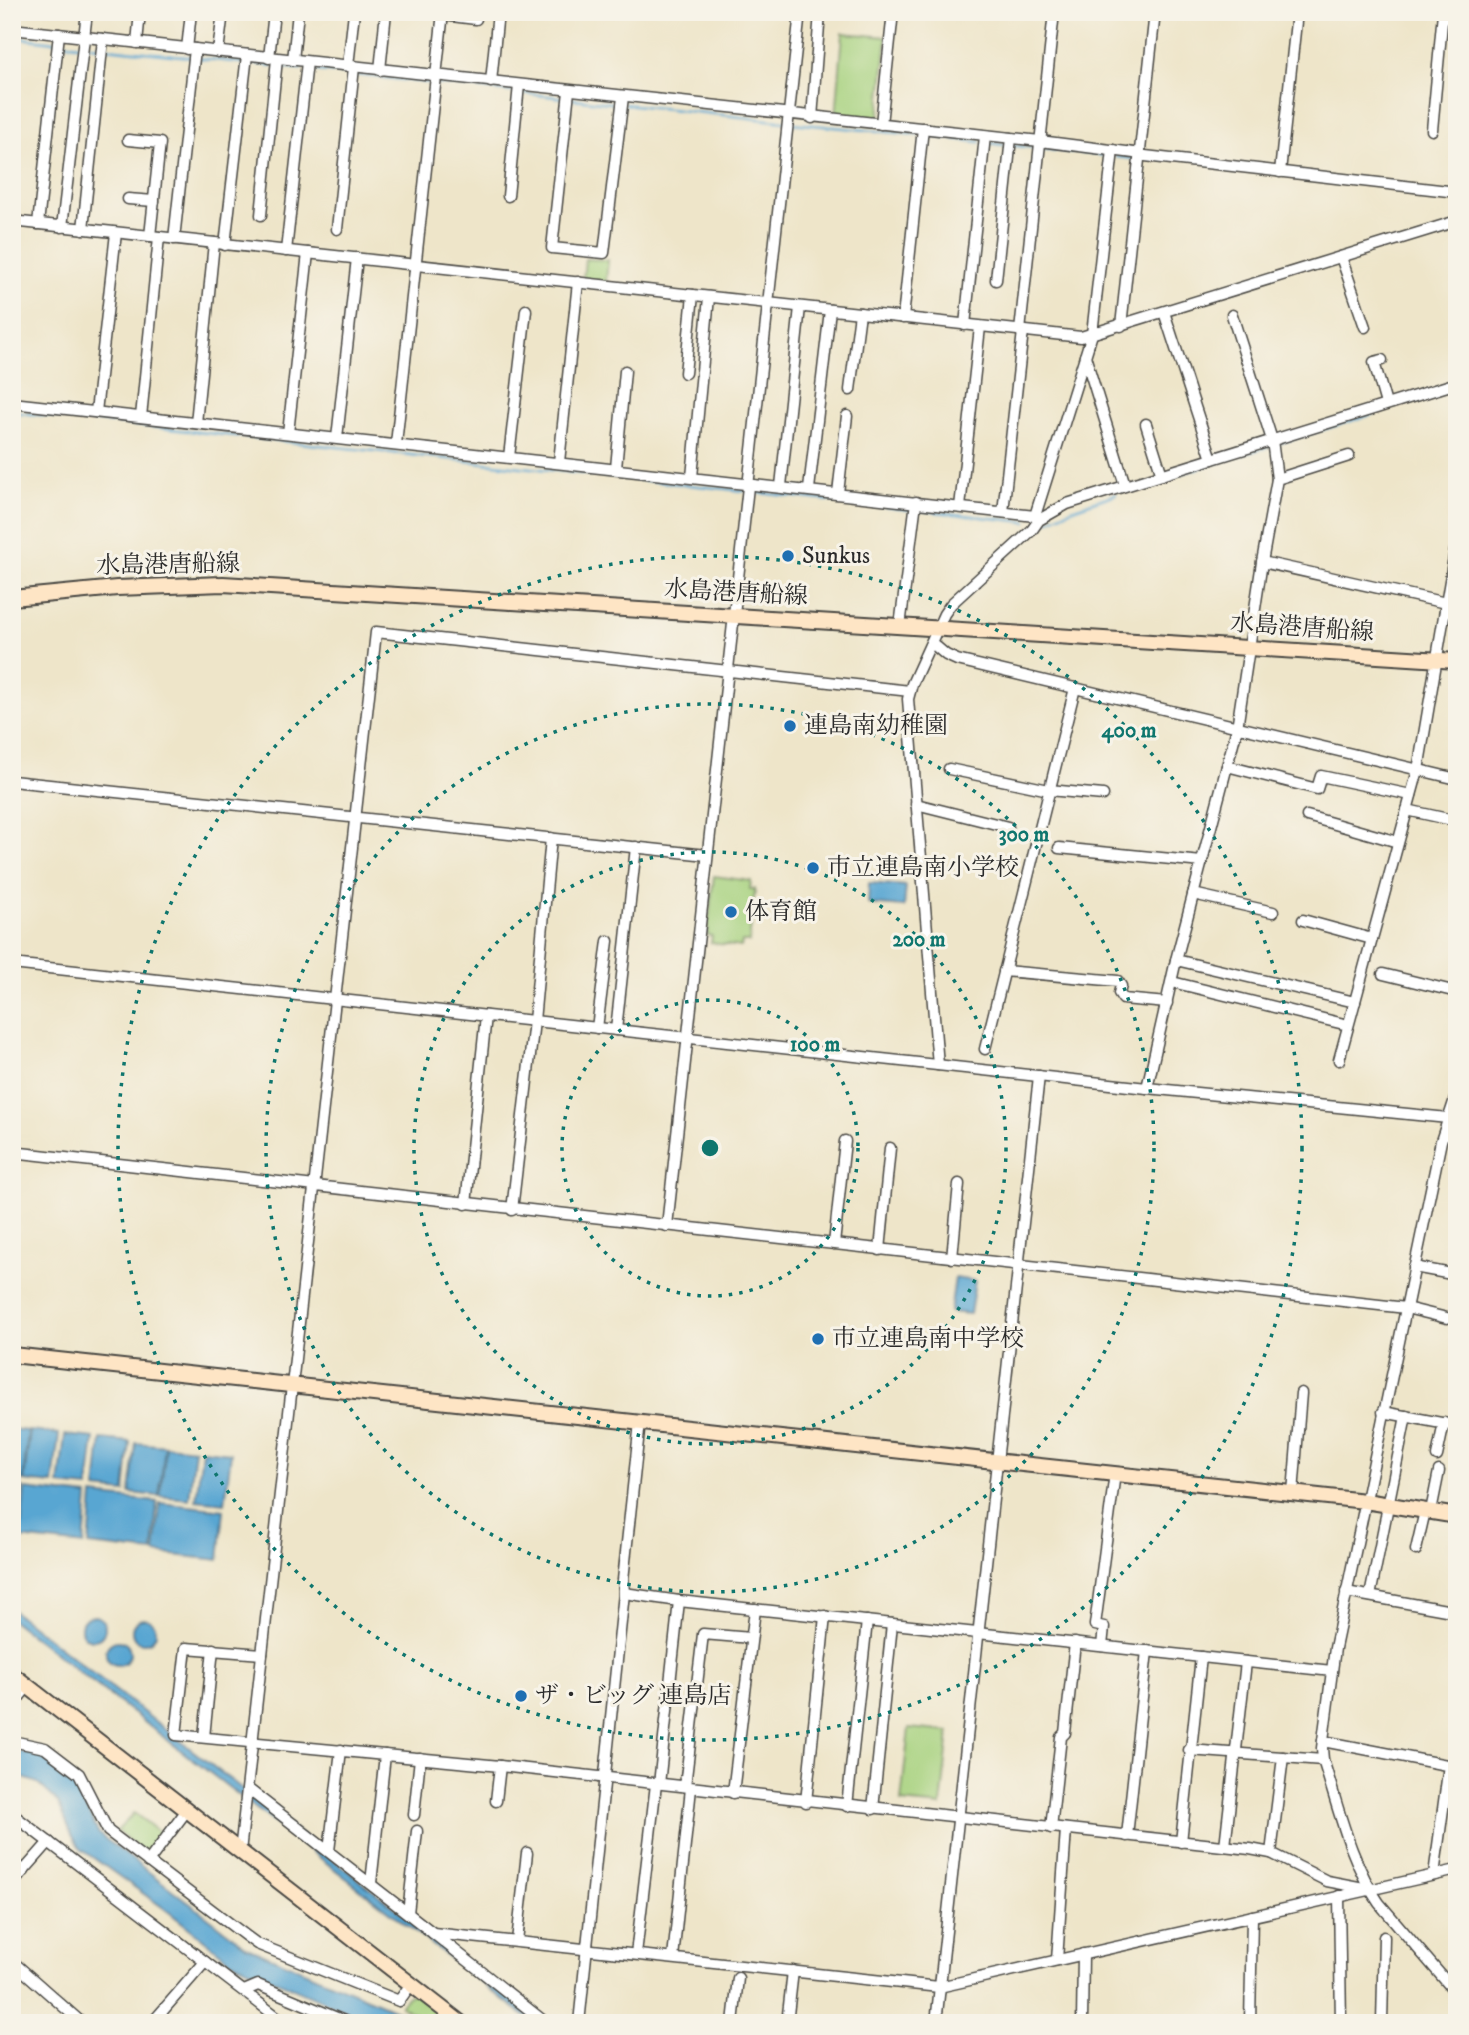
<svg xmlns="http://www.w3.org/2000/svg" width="1469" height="2035" font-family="'IM FELL DW Pica','Noto Serif JP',serif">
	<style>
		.green { fill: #a7d27f; stroke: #697e55; stroke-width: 2 }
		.water { fill: #59a6d2; stroke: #42687e; stroke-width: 2 }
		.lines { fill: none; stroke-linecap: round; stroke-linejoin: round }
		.stream { stroke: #59a6d2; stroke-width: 2.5 }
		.street-casing { stroke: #484743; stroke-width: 13 }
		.secondary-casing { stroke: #484743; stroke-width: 18 }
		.street { stroke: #fff; stroke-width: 10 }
		.secondary { stroke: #fee5c5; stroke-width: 14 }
		.ring { fill: none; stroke: #0f766e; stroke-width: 3.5; stroke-dasharray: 3.5 7 }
		.poi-dot { fill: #1f6fb2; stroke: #f7f3e8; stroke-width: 2.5 }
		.labels { text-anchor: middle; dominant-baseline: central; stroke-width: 6; stroke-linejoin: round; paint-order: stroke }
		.poi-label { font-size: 24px; fill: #2b2b2b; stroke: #f7f3e8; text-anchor: start }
		.street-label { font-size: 24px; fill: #2b2b2b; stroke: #f7f3e8 }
		.centre { fill: #0f766e; stroke: #f7f3e8; stroke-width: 3.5 }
		.ring-label { font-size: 21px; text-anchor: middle; font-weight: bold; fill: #0f766e; stroke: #f7f3e8; stroke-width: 6; stroke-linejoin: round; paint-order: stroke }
	</style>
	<rect width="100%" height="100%" fill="#f7f3e8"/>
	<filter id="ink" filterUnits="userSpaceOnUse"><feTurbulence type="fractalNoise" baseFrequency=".0143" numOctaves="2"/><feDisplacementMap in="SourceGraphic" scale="14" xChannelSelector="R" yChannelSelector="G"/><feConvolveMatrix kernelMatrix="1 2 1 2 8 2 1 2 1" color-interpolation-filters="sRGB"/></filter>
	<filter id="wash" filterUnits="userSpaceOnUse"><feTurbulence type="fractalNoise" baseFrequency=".00686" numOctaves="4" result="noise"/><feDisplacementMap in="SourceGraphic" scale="28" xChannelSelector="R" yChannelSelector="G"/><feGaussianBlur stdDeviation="1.57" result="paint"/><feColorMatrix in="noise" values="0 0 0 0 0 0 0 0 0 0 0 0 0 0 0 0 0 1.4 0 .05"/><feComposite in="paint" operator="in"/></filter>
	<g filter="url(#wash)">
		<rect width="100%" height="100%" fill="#eee5c9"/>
		<!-- green -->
		<g class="green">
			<path d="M 843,33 L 887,37 L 879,117 L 875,119 L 836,116 Z"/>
			<path d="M 585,259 L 608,260 L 606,282 L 583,280 Z"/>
			<path d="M 714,876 L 751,881 L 750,889 L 755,889 L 749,942 L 742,942 L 741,947 L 711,943 L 712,936 L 707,935 Z"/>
			<path d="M 909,1728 L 949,1732 L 941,1806 L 901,1802 Z"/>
			<path d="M 134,1813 L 164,1836 L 151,1852 L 145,1854 L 117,1831 Z"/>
			<path d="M 415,1994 L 453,2023 L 432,2023 L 400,2006 L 409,1995 Z"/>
		</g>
		<!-- water -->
		<g class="water">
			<path d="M 869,883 L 906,886 L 904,907 L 868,904 Z"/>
			<path d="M 955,1278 L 975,1281 L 970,1314 L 950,1312 Z"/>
			<path d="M 12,1429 L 28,1431 L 23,1481 L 12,1480 Z"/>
			<path d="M 30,1431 L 59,1434 L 53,1484 L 24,1481 Z"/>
			<path d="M 65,1435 L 94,1438 L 88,1488 L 59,1485 Z"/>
			<path d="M 101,1439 L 130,1442 L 125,1492 L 96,1489 Z"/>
			<path d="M 136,1443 L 165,1446 L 159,1496 L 130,1493 Z"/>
			<path d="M 166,1446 L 195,1449 L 189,1499 L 160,1496 Z"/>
			<path d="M 202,1450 L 231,1453 L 225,1503 L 196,1500 Z"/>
			<path d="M 12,1487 L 22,1488 L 17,1537 L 12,1537 Z"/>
			<path d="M 25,1489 L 88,1496 L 84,1545 L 20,1538 Z"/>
			<path d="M 93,1495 L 157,1502 L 153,1552 L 89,1545 Z"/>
			<path d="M 160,1503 L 224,1510 L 219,1560 L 155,1553 Z"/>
			<path d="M 12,1610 L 543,2023 L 534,2023 L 12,1620 Z"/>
			<circle cx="93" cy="1628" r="12"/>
			<circle cx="144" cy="1631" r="12"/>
			<circle cx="118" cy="1653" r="12"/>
			<path d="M 12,1750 L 43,1757 L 70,1777 L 99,1834 L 247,1947 L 426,2023 L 374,2023 L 231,1961 L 165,1909 L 81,1849 L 72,1835 L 58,1802 L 38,1783 L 12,1774 Z"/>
		</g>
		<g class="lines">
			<!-- stream -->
			<g class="stream">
				<path d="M 12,37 L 55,42"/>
				<path d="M 62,43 L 79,45"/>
				<path d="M 86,45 L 100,47"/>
				<path d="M 107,48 L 191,57"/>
				<path d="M 197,58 L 243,63"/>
				<path d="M 249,63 L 274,66"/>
				<path d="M 281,67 L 302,69"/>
				<path d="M 309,70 L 351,74"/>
				<path d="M 357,75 L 431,83"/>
				<path d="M 437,84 L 514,92"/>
				<path d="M 521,93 L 619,104"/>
				<path d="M 625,104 L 786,122"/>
				<path d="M 792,123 L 918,135"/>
				<path d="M 924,136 L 980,142"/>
				<path d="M 987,143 L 1036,148"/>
				<path d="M 1043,149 L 1109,156"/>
				<path d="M 1116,157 L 1137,159"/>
				<path d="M 12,412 L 745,491"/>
				<path d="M 1276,444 L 1373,414"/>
				<path d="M 1162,479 L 1270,446"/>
				<path d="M 752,492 L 912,510"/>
				<path d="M 919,510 L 1027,522"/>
				<path d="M 1046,522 L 1072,509 L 1116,494"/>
			</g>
		</g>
	</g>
	<g filter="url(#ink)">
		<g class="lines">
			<!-- street casing -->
			<g class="street-casing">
				<g id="street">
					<path d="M 443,15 L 476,19"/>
					<path d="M 12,29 L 1040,141 L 1134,153 L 1145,156 L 1457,192"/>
					<path d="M 137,43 L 140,12"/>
					<path d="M 187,49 L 191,12"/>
					<path d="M 218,52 L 223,12"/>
					<path d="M 269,58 L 274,12"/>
					<path d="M 293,60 L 298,12"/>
					<path d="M 348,66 L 354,12"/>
					<path d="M 380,70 L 386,12"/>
					<path d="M 491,82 L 498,12"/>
					<path d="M 569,91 L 552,248 L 604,253 L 623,97"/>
					<path d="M 812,118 L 820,12"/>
					<path d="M 881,124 L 893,12"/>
					<path d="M 1432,130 L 1443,12"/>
					<path d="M 128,140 L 160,143 L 150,236"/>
					<path d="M 1280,172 L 1297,12"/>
					<path d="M 508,196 L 519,85"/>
					<path d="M 128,199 L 154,201"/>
					<path d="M 261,215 L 277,59"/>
					<path d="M 12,221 L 1081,337 L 1457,221"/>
					<path d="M 38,224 L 59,34"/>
					<path d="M 62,227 L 87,12"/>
					<path d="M 83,229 L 103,39"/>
					<path d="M 337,229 L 354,67"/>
					<path d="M 174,239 L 195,49"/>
					<path d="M 225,245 L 247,55"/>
					<path d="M 286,251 L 307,62"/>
					<path d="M 1341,257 L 1365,327"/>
					<path d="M 996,280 L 1011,138"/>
					<path d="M 1164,312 L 1212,459"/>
					<path d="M 1232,315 L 1272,440 L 1277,479"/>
					<path d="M 903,318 L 923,128"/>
					<path d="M 965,325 L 985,136"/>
					<path d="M 1121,326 L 1155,12"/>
					<path d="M 1020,331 L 1054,12"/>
					<path d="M 1085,356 L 1125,485"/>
					<path d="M 1382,360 L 1374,362 L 1386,404"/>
					<path d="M 685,373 L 693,295"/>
					<path d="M 850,390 L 860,313"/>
					<path d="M 12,403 L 1035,516"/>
					<path d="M 96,412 L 116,233"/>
					<path d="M 141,417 L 159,237"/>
					<path d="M 196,423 L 214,243"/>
					<path d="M 1146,424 L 1162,475"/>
					<path d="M 288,433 L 308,253"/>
					<path d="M 337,438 L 357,258"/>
					<path d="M 396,444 L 443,12"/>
					<path d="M 509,457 L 526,310"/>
					<path d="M 559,462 L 578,282"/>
					<path d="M 616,468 L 625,371"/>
					<path d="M 692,477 L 709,297"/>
					<path d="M 781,486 L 800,307"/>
					<path d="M 809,489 L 830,310"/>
					<path d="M 838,493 L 847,416"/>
					<path d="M 960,507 L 980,327"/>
					<path d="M 1003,512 L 1023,331"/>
					<path d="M 1039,519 L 1035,516 L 1092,334 L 1113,150"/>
					<path d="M 1262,562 L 1446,603"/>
					<path d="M 900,626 L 916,502"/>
					<path d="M 932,643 L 946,655 L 957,660 L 1457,779"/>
					<path d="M 1227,766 L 1317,789 L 1321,776 L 1411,795"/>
					<path d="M 949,769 L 1049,790 L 1103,795"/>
					<path d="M 12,781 L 707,855"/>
					<path d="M 916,804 L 1008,827"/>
					<path d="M 1407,810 L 1457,821"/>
					<path d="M 1307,816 L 1398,842"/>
					<path d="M 1059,848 L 1202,862"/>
					<path d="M 1193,894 L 1273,912"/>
					<path d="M 1303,920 L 1372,939"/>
					<path d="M 1176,960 L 1355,1002"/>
					<path d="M 12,964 L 1147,1088 L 1448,1118"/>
					<path d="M 1004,971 L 1118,981 L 1121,986 L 1119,993 L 1123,999 L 1167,1003"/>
					<path d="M 1383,974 L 1457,992"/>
					<path d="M 1172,982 L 1348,1025"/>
					<path d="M 597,1028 L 608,941"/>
					<path d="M 616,1030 L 636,847"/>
					<path d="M 985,1049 L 1075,688"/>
					<path d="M 1339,1060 L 1418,770 L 1457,539"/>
					<path d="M 938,1065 L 908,699 L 912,684 L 944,614 L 951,604 L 1032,530 L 1039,520 L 1067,504 L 1457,383"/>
					<path d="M 1147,1088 L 1176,960 L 1237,728 L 1262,562 L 1277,479 L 1349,456"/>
					<path d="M 1457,1093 L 1441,1141 L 1335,1648 L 1322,1748 L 1323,1760 C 1339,1809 1350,1861 1379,1903 L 1457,1994"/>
					<path d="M 12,1152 L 1406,1308 L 1447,1318"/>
					<path d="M 466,1204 L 486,1016"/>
					<path d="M 512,1210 L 534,1021 L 551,838"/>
					<path d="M 667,1226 L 800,12"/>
					<path d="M 834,1244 L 845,1141"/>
					<path d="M 880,1250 L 890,1148"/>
					<path d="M 952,1258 L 959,1184"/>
					<path d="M 1414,1267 L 1457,1275"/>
					<path d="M 1383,1412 L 1457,1426"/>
					<path d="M 1437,1456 L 1444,1423"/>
					<path d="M 1293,1493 L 1301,1393"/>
					<path d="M 1431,1511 L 1439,1471"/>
					<path d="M 1416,1550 L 1425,1511"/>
					<path d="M 1346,1592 L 1457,1612"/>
					<path d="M 624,1593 L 679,1601 L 1332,1671"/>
					<path d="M 1370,1596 L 1406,1416"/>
					<path d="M 1102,1646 L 1104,1627 L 1095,1625 L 1115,1473"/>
					<path d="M 262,1654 L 186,1648 L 176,1735 L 500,1766 L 1250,1849 L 1271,1853 L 1327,1881 L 1369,1889"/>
					<path d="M 12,1706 L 28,1686"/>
					<path d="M 204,1737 L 213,1649"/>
					<path d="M 12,1741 L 45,1748 L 79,1774 L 108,1831 L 246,1936 L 257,1944 L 399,2001 L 411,1984"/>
					<path d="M 1323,1741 L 1457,1767"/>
					<path d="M 1189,1750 L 1323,1760"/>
					<path d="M 659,1784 L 679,1601"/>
					<path d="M 685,1786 L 703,1634 L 751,1638"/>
					<path d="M 248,1789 L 433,1933 L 939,1987 L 1457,1870"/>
					<path d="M 733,1793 L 755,1609"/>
					<path d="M 496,1801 L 500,1766"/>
					<path d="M 806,1802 L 825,1616"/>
					<path d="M 847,1806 L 867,1621"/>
					<path d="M 873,1809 L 892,1624"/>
					<path d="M 12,1814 L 285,2023"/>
					<path d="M 414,1815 L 420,1758"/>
					<path d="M 1051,1828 L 1061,1737 L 1065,1733 L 1075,1643"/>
					<path d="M 1127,1836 L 1147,1651"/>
					<path d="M 1181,1842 L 1201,1657"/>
					<path d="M 1225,1846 L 1246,1662"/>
					<path d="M 329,1851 L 341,1750"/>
					<path d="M 240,1852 L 376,632 L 910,691"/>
					<path d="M 1271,1853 L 1283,1757"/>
					<path d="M 12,1861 L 24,1871"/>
					<path d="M 148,1862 L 187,1810"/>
					<path d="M 1434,1875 L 1449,1765"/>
					<path d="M 371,1883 L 385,1755"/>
					<path d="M 12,1884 L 49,1842"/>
					<path d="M 1339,1896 L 1341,2023"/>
					<path d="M 408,1913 L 417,1831"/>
					<path d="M 433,1933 L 546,2023"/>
					<path d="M 517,1941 L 527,1853"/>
					<path d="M 636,1954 L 656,1784"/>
					<path d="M 673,1958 L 691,1788"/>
					<path d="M 1057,1960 L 1066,1829"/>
					<path d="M 12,1961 L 82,2023"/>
					<path d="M 244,1991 L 258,1985 L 349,2023"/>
					<path d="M 152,2023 L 205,1962"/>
					<path d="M 579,2023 L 624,1593 L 623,1580 L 640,1422"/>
					<path d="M 733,2023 L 738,1978"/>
					<path d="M 787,2023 L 793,1971"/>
					<path d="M 936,2023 L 1039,1076"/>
					<path d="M 1082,2023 L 1083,1954"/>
					<path d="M 1250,2023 L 1252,1916"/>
					<path d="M 1382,2023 L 1384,1937"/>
				</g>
			</g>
			<!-- secondary casing -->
			<g class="secondary-casing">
				<g id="secondary">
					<path d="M 12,598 L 117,588 L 223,584 L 1457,661"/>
					<path d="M 12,1355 L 1365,1501 L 1457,1516"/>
					<path d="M 12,1674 L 461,2023"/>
				</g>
			</g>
			<!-- street -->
			<use href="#street" class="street"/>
			<!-- secondary -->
			<use href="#secondary" class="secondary"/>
		</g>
	</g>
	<!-- distance rings -->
	<g class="ring">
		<circle cx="710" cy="1148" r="148"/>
		<circle cx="710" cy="1148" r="296"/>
		<circle cx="710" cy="1148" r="444"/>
		<circle cx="710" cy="1148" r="592"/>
	</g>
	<!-- markers -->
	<g class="poi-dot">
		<circle cx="788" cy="556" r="7"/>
		<circle cx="790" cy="726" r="7"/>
		<circle cx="813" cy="868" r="7"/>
		<circle cx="731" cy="912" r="7"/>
		<circle cx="818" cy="1339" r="7"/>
		<circle cx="521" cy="1696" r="7"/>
	</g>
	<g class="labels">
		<!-- poi labels -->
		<g class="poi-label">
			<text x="802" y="556">Sunkus</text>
			<text x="804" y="726">連島南幼稚園</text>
			<text x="827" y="868">市立連島南小学校</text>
			<text x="745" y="912">体育館</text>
			<text x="832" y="1339">市立連島南中学校</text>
			<text x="535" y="1696">ザ・ビッグ 連島店</text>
		</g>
		<!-- street labels -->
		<g class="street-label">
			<text transform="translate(168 565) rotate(-1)">水島港唐船線</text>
			<text transform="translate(736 593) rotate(3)">水島港唐船線</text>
			<text transform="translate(1302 628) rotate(4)">水島港唐船線</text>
		</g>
	</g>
	<circle cx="710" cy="1148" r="10" class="centre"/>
	<g class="ring-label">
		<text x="1129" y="737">400 m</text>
		<text x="1024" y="841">300 m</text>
		<text x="919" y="946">200 m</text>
		<text x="815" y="1051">100 m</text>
	</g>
	<!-- margin -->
	<rect width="1469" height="2035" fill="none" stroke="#f7f3e8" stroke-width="42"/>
</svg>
